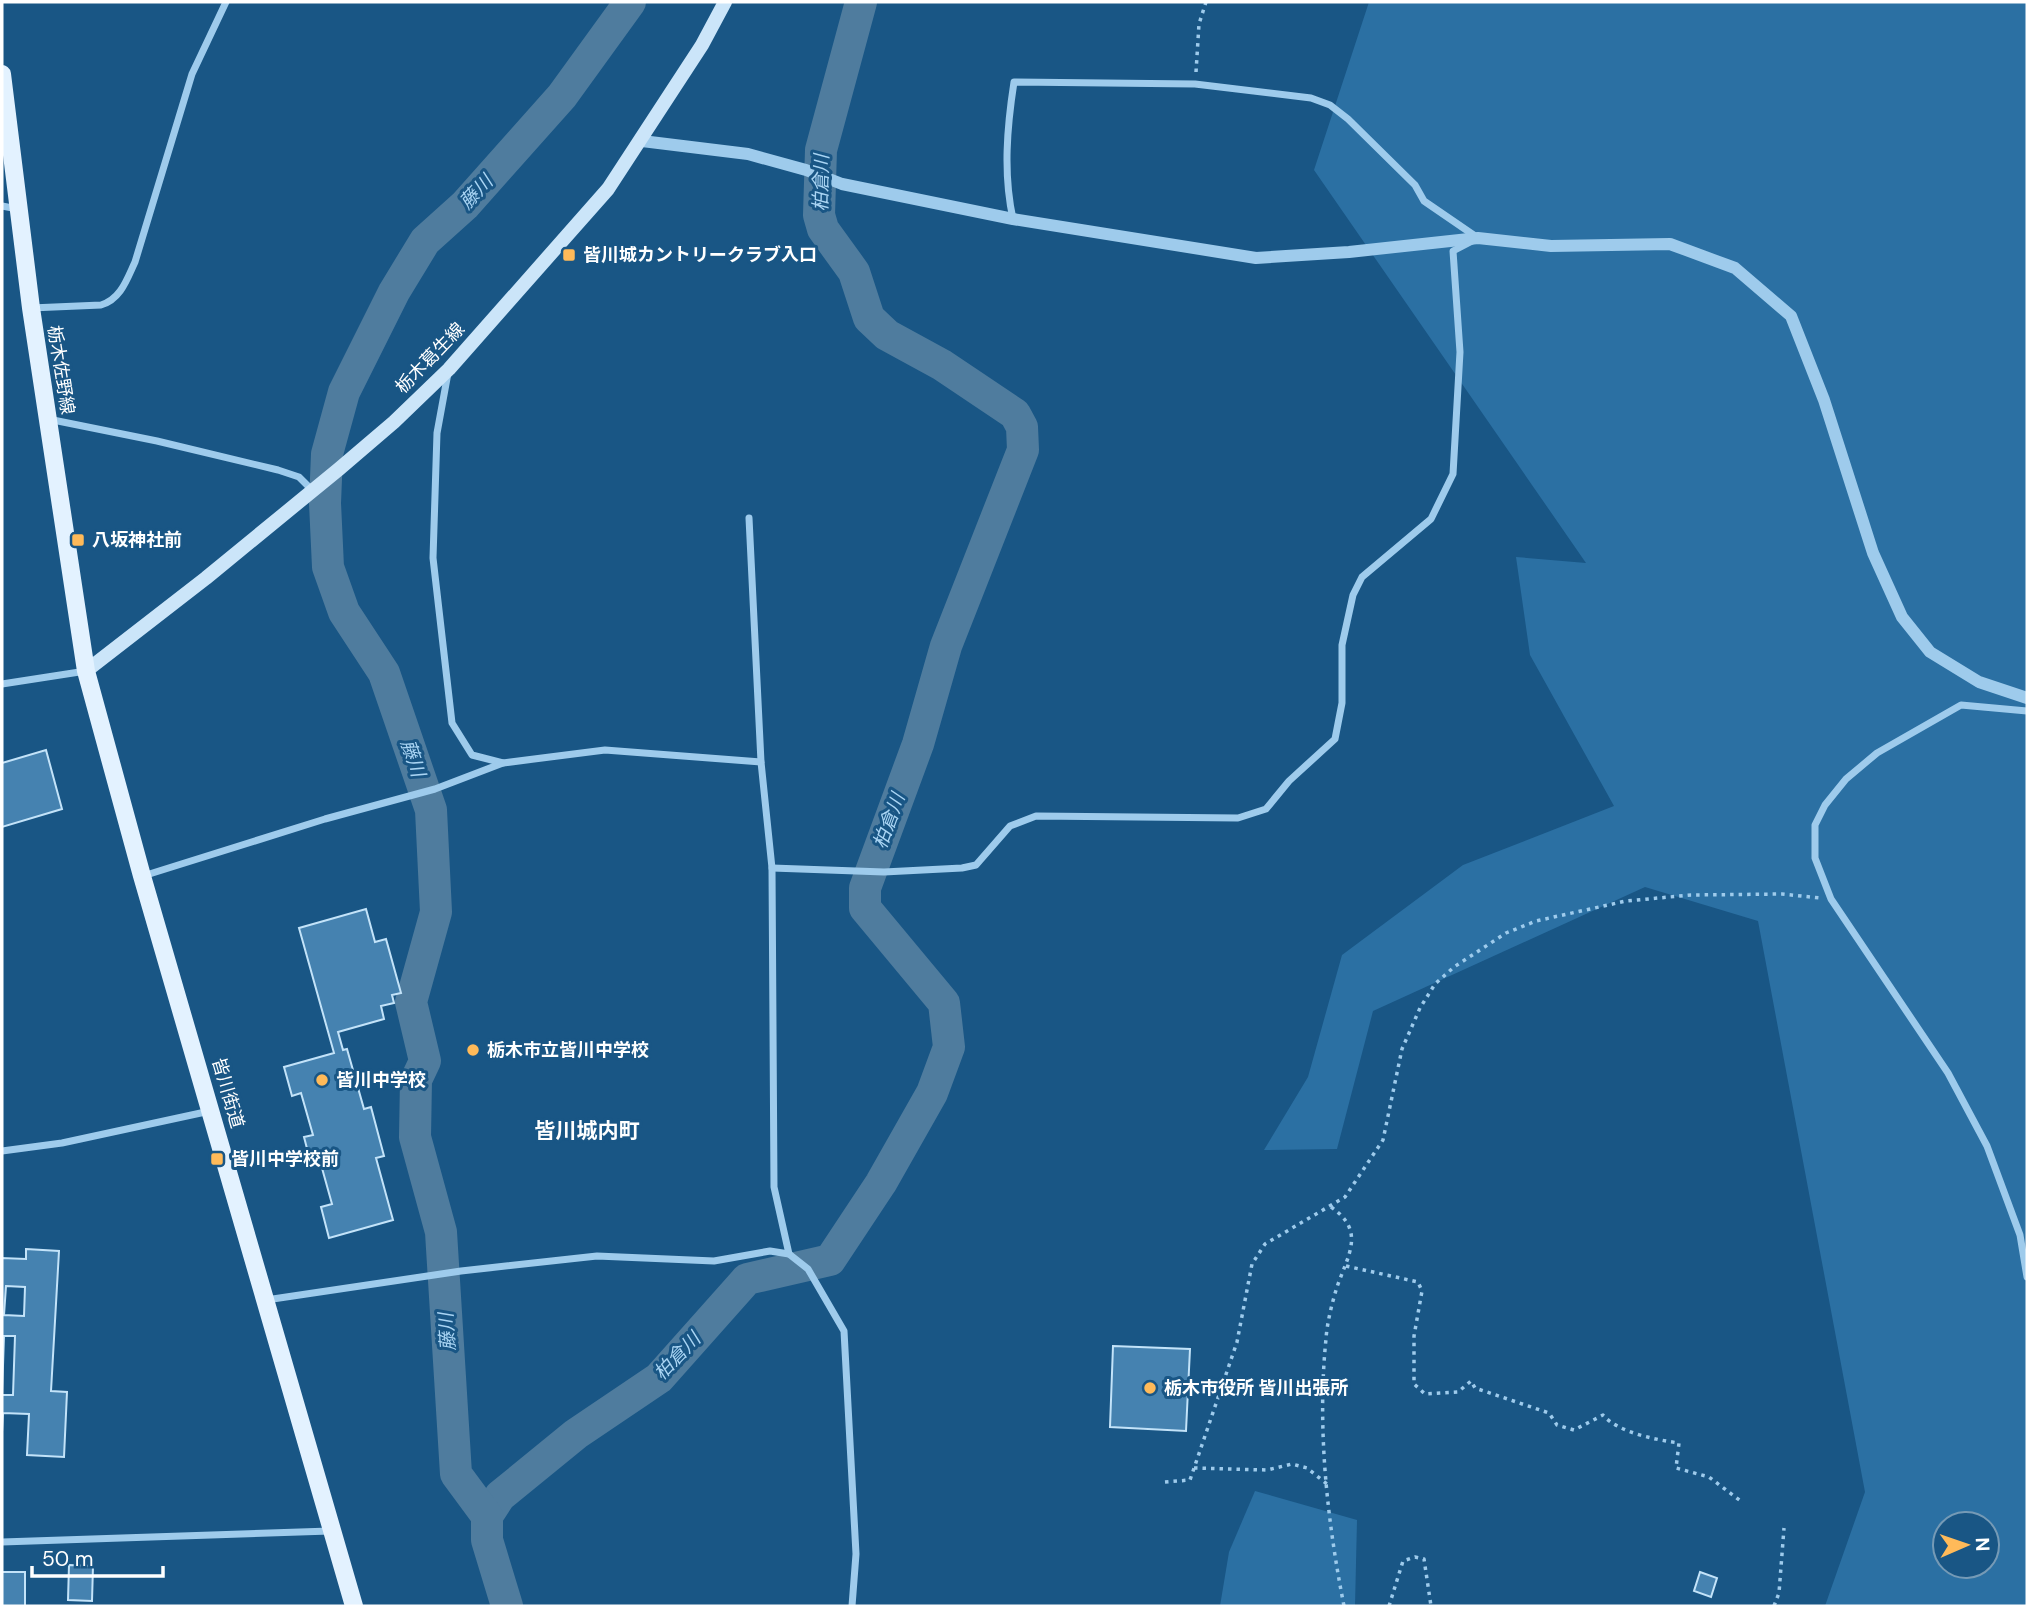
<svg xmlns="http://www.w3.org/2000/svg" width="2029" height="1608" font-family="'DM Sans','Noto Sans JP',sans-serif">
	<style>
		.green { fill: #2b70a3; fill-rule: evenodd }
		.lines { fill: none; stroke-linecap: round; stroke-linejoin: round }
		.river { stroke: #4f7c9e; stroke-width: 32 }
		.building { fill: #4582b0; stroke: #c3e3f9; stroke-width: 2; fill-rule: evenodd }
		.path { stroke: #9ecbec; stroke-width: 3.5; stroke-dasharray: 3.5 5; stroke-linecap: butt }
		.minor { stroke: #9ecbec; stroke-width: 7 }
		.tertiary { stroke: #9ecbec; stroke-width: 12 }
		.secondary { stroke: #cbe5f9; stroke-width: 14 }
		.primary { stroke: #e3f2ff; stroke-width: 18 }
		.poi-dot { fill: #ffba59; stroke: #195685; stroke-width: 2.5 }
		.labels { text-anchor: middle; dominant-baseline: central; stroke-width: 6; stroke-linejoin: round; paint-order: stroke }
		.poi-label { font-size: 18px; font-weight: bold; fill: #fff; stroke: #195685; text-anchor: start }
		.street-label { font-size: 18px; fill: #fff; stroke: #195685 }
		.water-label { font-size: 19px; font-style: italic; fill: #aad5f4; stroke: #195685 }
		.quarter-label { font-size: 21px; font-weight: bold; fill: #fff; stroke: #195685 }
	</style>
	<rect width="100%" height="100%" fill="#195685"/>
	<!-- green -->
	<g class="green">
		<path d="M 1369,2 L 2027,2 L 2027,1606 L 1825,1606 L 1865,1492 L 1758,921 L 1645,887 L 1373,1011 L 1337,1149 L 1264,1150 L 1308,1077 L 1342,955 L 1463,865 L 1614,806 L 1530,655 L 1516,557 L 1586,563 L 1314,170 ZM 1945,1524 L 1987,1524 L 1987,1566 L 1945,1566 Z"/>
		<path d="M 1255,1491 L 1357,1520 L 1355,1606 L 1220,1606 L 1229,1552 Z"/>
	</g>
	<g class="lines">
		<!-- river -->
		<g class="river">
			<path d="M 487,1516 L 500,1496 L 576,1434 L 659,1378 L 747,1279 L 830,1260 L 881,1183 L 932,1093 L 949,1047 L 944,1003 L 865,908 L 865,888 L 918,744 L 946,646 L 1023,450 L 1022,427 L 1015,414 L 942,365 L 887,335 L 869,318 L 854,272 L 823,229 L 819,215 L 821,150 L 861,2"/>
			<path d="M 507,1606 L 487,1540 L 487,1516 L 456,1474 L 441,1232 L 415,1137 L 416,1080 L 425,1061 L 411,1002 L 436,912 L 431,810 L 384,673 L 344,612 L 328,567 L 325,503 L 327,454 L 344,392 L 394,292 L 425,241 L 465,205 L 562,96 L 630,2"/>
		</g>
	</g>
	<!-- building -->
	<g class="building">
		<path d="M 46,750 L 62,809 L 2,827 L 2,763 Z"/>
		<path d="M 366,909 L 375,942 L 386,939 L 401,993 L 392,995 L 394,1003 L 381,1006 L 384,1019 L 338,1032 L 343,1050 L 347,1049 L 364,1109 L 371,1107 L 384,1156 L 376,1158 L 393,1220 L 329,1238 L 321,1207 L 332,1204 L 320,1161 L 311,1164 L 304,1137 L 313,1135 L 301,1093 L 292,1096 L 284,1067 L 334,1053 L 299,928 Z"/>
		<path d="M 26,1249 L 59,1251 L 51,1391 L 67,1392 L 64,1457 L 27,1455 L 29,1414 L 3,1413 L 2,1432 L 2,1258 L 26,1259 ZM 6,1286 L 25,1287 L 24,1316 L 4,1315 ZM 4,1336 L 15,1336 L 13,1395 L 2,1395 Z"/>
		<path d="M 1113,1346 L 1190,1349 L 1186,1431 L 1110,1427 Z"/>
		<path d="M 69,1565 L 93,1566 L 92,1601 L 68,1600 Z"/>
		<rect x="2" y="1572" width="23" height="34"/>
		<path d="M 1700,1572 L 1717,1578 L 1711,1597 L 1694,1591 Z"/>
	</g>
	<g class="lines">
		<!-- path -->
		<g class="path">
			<path d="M 1196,72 L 1199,24 L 1206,2"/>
			<path d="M 1331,1207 C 1366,1231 1348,1255 1337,1287 C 1332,1303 1327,1323 1326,1339 C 1317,1427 1327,1520 1344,1606"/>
			<path d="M 1346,1266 L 1418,1282 L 1422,1291 L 1414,1336 L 1414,1384 L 1425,1394 L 1458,1392 L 1471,1381 L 1475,1388 L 1549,1413 L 1557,1425 L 1574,1430 L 1603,1415 C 1617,1432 1656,1440 1679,1443 L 1676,1468 L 1709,1477 L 1742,1502"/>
			<path d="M 1194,1468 L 1267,1470 L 1292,1464 L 1307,1468 L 1327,1484"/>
			<path d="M 1165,1482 L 1190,1480 L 1237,1342 L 1252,1264 L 1265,1244 L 1345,1197 L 1383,1140 L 1402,1049 L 1420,1008 L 1435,984 L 1454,967 L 1506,933 L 1536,921 L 1626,901 L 1691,895 L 1782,894 L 1820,898"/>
			<path d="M 1389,1606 L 1403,1561 L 1415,1557 L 1424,1559 L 1431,1606"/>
			<path d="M 1774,1606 L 1779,1593 L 1784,1528"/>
		</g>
		<!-- minor -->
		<g class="minor">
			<path d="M 2,206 L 18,209"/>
			<path d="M 31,308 L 101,305 C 121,299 127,279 135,262 L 192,74 L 226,2"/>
			<path d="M 448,373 L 437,433 L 433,558 L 452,723 L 472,755 L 503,763"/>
			<path d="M 48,419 L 157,441 L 278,470 L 299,477 L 312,490"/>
			<path d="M 749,518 L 761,762 L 772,868 L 774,1187 L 789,1254"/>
			<path d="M 2,684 L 86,671"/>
			<path d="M 2027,711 L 1961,705 L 1877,753 L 1846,779 L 1825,805 L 1815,825 L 1815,858 L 1831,899 L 1948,1073 L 1987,1146 L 2020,1235 L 2027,1277"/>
			<path d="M 772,868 L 884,872 L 962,868 L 976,865 L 1010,826 L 1036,816 L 1238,818 L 1266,809 L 1289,781 L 1335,739 L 1342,703 L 1342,645 L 1353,595 L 1362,577 L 1431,519 L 1453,474 L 1460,352 L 1453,251 L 1478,238 L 1424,201 L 1415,185 L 1348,119 L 1330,105 L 1311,98 L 1195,84 L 1014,82 C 1007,127 1003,174 1013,219"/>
			<path d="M 143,876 L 325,819 L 435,789 L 503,763 L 605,750 L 761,762"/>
			<path d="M 2,1151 L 62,1143 L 210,1111"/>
			<path d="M 266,1300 L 461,1271 L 597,1256 L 714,1261 L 770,1251 L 789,1254 L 808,1269 L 844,1331 L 856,1554 L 852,1606"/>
			<path d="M 2,1542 L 330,1531"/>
		</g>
		<!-- tertiary -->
		<path class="tertiary" d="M 642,141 L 748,154 L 806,170 L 842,184 L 1013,219 L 1256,258 L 1349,252 L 1478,238 L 1551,246 L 1670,244 L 1735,268 L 1791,316 L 1824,400 L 1873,553 L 1902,617 L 1930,652 L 1979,682 L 2027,698"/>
		<!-- secondary -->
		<path class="secondary" d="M 86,671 L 206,578 L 339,469 L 394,422 L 449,369 L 608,189 L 702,45 L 725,2"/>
		<!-- primary -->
		<path class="primary" d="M 2,74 L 31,308 L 86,671 L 142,876 L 354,1606"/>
	</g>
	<!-- markers -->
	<g class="poi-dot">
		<rect x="562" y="248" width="14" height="14" rx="3.5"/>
		<rect x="71" y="533" width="14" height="14" rx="3.5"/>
		<circle cx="473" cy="1050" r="7"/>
		<circle cx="322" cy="1080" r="7"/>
		<rect x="210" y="1152" width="14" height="14" rx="3.5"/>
		<circle cx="1150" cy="1388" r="7"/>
	</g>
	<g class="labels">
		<!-- poi labels -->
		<g class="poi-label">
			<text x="583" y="255">皆川城カントリークラブ入口</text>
			<text x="92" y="540">八坂神社前</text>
			<text x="487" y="1050">栃木市立皆川中学校</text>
			<text x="336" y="1080">皆川中学校</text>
			<text x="231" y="1159">皆川中学校前</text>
			<text x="1164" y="1388">栃木市役所 皆川出張所</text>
		</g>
		<!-- street labels -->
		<g class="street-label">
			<text transform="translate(430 358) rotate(-46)">栃木葛生線</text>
			<text transform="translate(61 370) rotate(81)">栃木佐野線</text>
			<text transform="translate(228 1093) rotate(74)">皆川街道</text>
		</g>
		<!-- water labels -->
		<g class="water-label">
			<text transform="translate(821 183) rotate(-89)">柏倉川</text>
			<text transform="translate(476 192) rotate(-47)">藤川</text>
			<text transform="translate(413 758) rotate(71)">藤川</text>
			<text transform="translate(889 821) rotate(-70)">柏倉川</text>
			<text transform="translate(447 1332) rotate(-94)">藤川</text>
			<text transform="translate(677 1356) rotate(-46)">柏倉川</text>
		</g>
		<!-- quarter labels -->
		<g class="quarter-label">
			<text x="587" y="1131">皆川城内町</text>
		</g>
	</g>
	<!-- border -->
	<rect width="2029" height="1608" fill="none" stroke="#ffffff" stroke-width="7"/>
	<!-- north arrow -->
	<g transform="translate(1966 1545) rotate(88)"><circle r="33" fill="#195685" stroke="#759ab6" stroke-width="2"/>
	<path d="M0-5L12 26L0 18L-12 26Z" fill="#ffba59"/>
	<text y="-10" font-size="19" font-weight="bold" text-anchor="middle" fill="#ffffff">N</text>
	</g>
	<!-- scale -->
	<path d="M32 1566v10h131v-10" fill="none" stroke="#ffffff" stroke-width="3.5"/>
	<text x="42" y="1566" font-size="21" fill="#ffffff" stroke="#195685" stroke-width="5" paint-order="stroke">50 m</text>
</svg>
